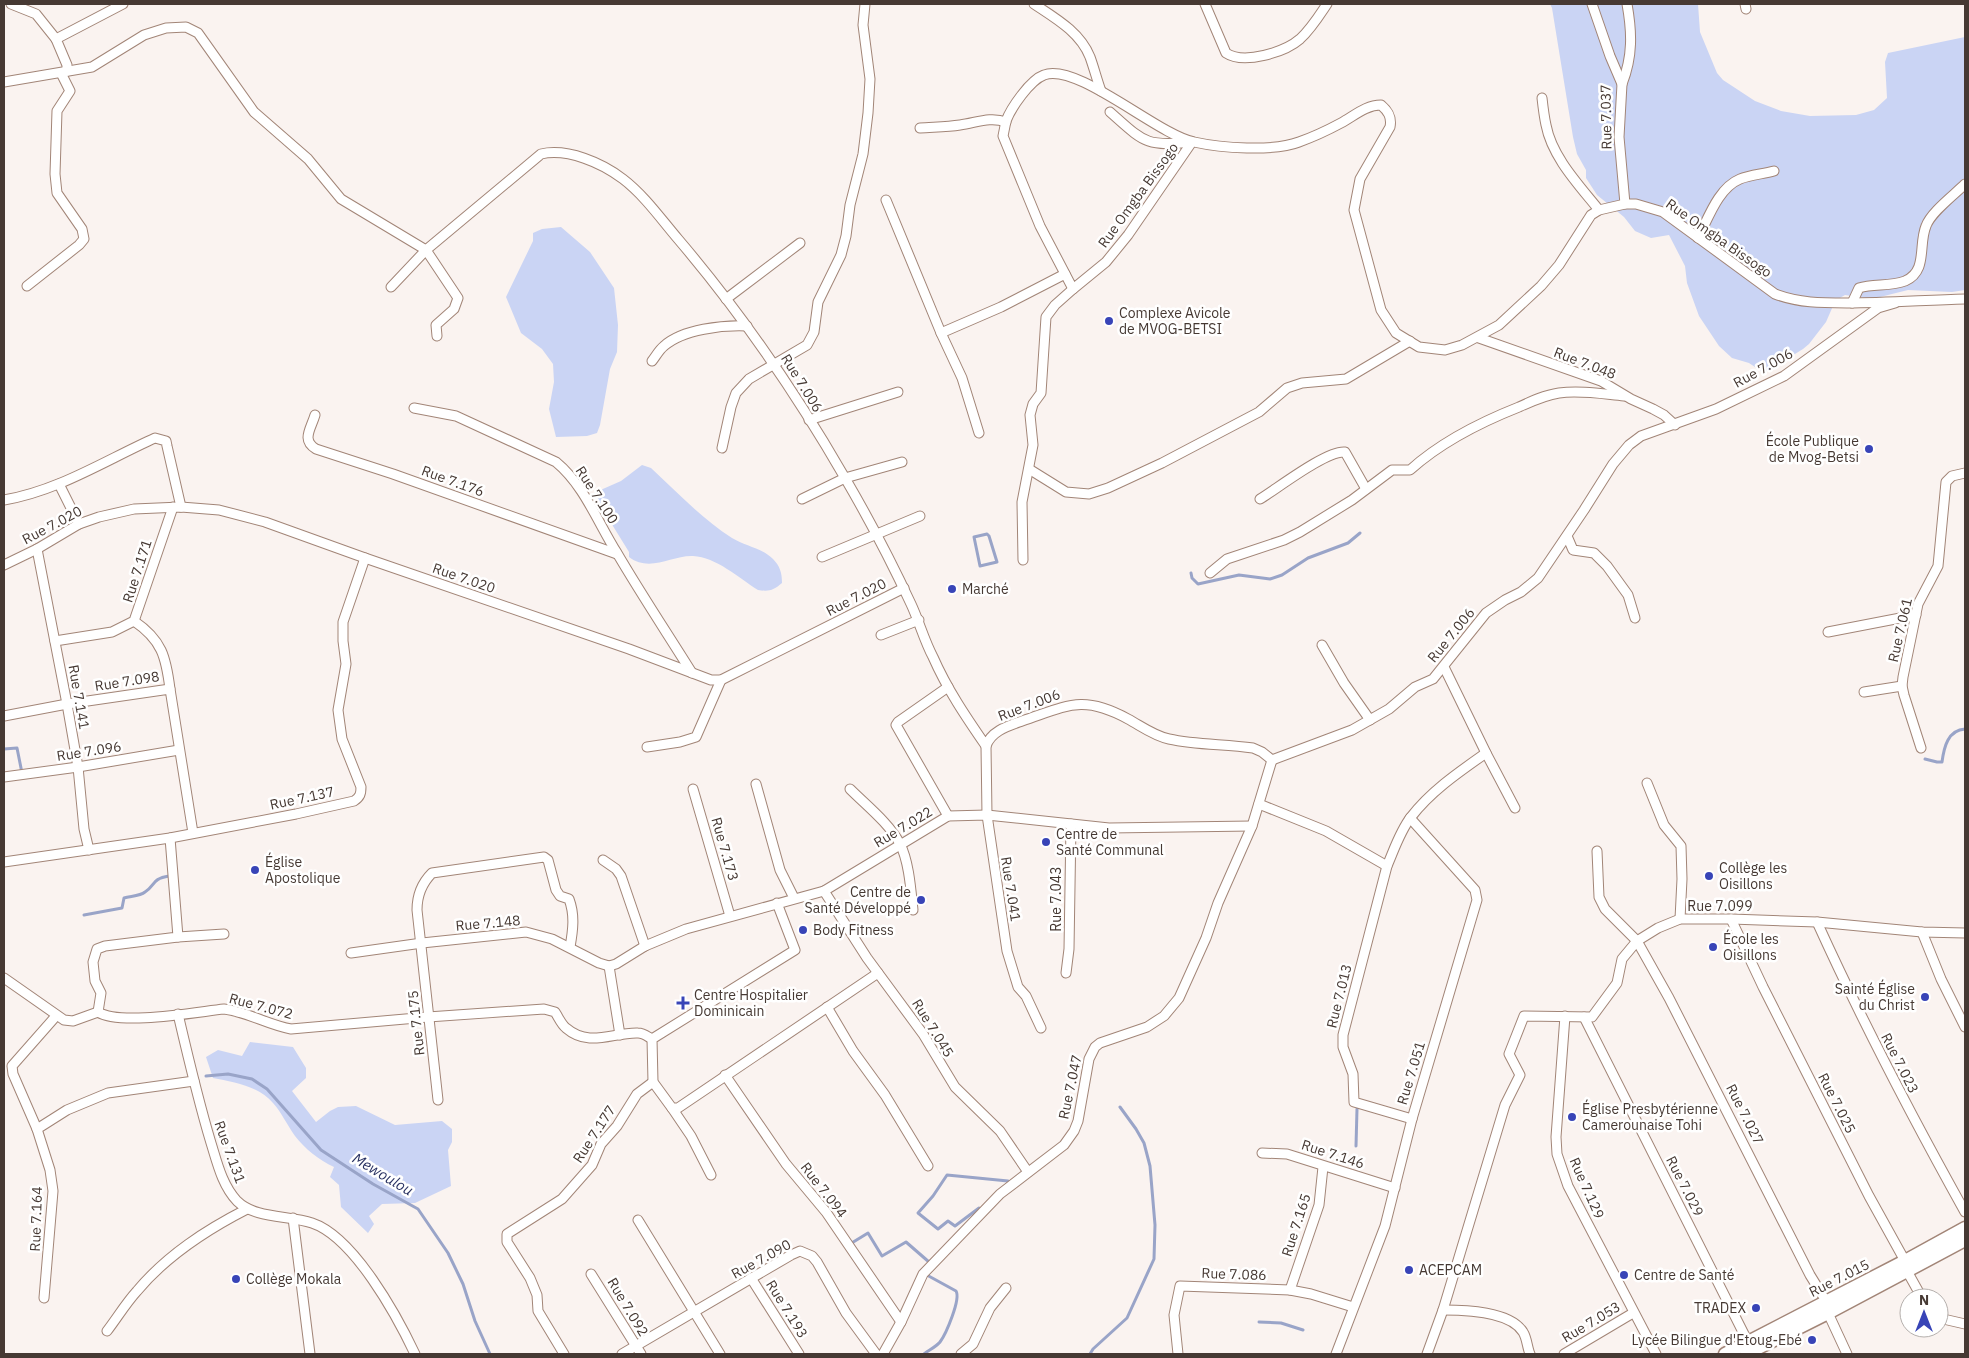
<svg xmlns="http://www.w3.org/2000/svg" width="1969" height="1358" font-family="'IBM Plex Sans',sans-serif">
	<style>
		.green { fill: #cad4f4 }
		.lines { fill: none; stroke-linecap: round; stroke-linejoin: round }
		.stream { stroke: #99a4c8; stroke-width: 3 }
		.street-casing { stroke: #a28577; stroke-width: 11 }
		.secondary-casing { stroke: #a28577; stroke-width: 15 }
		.street { stroke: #fff; stroke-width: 9 }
		.secondary { stroke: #fff; stroke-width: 12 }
		.poi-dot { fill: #3844b7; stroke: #fff; stroke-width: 2 }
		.labels { text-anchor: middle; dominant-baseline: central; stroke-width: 5; stroke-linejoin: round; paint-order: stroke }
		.street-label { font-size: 14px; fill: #463933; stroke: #fff }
		.poi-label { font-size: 14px; fill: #463933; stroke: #fff; text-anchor: start }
		.water-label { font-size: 15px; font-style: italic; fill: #293262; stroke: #fff }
	</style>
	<rect width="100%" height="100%" fill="#faf3f0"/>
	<!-- green -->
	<g class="green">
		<path d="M 1550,4 L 1698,4 L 1700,32 L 1717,73 L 1723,80 L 1755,101 L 1781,111 L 1810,116 L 1856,115 L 1874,110 L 1887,98 L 1885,62 L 1888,53 L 1965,37 L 1965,290 L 1952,292 L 1908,290 L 1872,299 L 1845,295 L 1838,299 L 1833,306 L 1826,322 L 1809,344 L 1803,349 L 1764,373 L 1749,363 L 1732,358 L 1719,346 L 1699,316 L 1687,283 L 1685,266 L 1669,235 L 1651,238 L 1635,231 L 1624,217 L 1597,195 L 1586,178 L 1586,170 L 1577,154 L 1573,137 L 1552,8 Z"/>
		<path d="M 561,227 L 590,252 L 614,288 L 618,325 L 617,352 L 610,369 L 600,425 L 597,433 L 587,436 L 556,437 L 549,409 L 554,382 L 553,364 L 542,349 L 521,333 L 506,297 L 533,241 L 533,233 L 542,229 Z"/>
		<path d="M 642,465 L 651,468 C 677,492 702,519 732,538 C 745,546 762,548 773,559 C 780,566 782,573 782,583 C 774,590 769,592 758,590 C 739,578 716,557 693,556 C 672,555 650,573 629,557 L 629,552 L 600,505 L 596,492 L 621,481 Z"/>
		<path d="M 250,1042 L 293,1047 L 306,1068 L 306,1078 L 292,1091 L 316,1122 L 330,1111 L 338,1107 L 356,1106 L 395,1125 L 442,1121 L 452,1129 L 452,1142 L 448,1150 L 451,1186 L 415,1203 L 382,1204 L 369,1216 L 374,1224 L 368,1233 L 341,1207 L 339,1185 L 330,1177 L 334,1167 C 319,1160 305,1149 295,1136 C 287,1125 282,1113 273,1103 C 259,1086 233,1082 213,1078 L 206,1057 L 218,1050 L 242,1056 Z"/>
	</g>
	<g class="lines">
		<!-- stream -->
		<g class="stream">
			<path d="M 987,534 L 989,536 L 997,562 L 980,566 L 974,537 Z"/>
			<path d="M 1191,573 L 1192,578 L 1198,584 L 1239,575 L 1270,579 L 1282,575 L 1308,558 L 1348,543 L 1360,533"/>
			<path d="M 4,749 L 17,748 L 22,773"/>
			<path d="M 1925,759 L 1937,762 L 1942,762 C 1944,747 1948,730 1965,729"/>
			<path d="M 84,915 L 122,908 L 124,898 C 131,896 140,896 145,892 C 156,885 151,879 169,876"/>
			<path d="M 206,1076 L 228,1074 L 252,1079 L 267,1089 L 321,1150 L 373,1184 L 418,1209 L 448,1253 L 463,1284 L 475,1321 L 490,1354"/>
			<path d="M 1356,1146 L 1357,1109"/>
			<path d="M 979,1208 L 955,1226 L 948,1221 L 938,1229 L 918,1213 L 933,1196 L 947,1175 L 1008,1181"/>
			<path d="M 850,1244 L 868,1233 L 882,1256 L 906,1242 L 929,1262"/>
			<path d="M 1259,1322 L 1281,1323 L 1303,1330"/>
			<path d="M 924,1354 C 929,1350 936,1347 940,1342 C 946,1334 961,1299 956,1291 L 925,1274"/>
			<path d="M 1090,1354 L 1093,1349 L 1127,1318 L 1154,1259 L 1155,1225 L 1150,1166 L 1144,1143 L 1136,1129 L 1120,1107"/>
		</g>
		<!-- street casing -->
		<g class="street-casing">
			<g id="street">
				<path d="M 11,4 L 36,14 L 56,39"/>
				<path d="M 1034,4 C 1055,18 1080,32 1090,57 C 1094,68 1097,80 1101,91"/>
				<path d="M 1205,4 L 1226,53 C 1244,65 1285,52 1300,39 C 1311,29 1319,16 1327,4"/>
				<path d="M 1592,4 L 1610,56 L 1622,84 L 1619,137 L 1625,204"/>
				<path d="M 1745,4 L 1746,9"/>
				<path d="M 67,71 L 67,65 L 56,39 L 123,4"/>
				<path d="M 4,82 L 92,67 L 144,35 L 166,28 L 186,27 L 198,33 L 254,112 L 308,159 L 341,199 L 426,250 L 391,287"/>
				<path d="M 1622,84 C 1633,56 1632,32 1627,4"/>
				<path d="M 1542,98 C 1543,107 1544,116 1546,125 C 1552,157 1579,185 1599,210"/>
				<path d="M 1110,112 C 1144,142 1145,147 1192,142"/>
				<path d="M 920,128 C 933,127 947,127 960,125 C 976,123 990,116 1006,122"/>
				<path d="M 1192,142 L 1128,235 L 1106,262 L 1073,289 L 1040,226 L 1003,136 C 1004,131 1005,126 1006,121 C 1011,108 1030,80 1044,75 C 1077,62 1158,135 1194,142 C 1221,148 1273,152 1299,142 C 1313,137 1328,130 1341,123 C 1354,116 1366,105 1381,105 C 1388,111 1392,117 1390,127 L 1360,179 L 1354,210 L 1381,310 L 1396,333 L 1419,347 L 1445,350 L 1462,345 L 1499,325 L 1541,286 L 1559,265 L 1591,215 L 1599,210 L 1625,204 L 1636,204 L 1663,212 L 1775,294 C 1799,303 1821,303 1847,303 C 1886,303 1926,300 1965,299"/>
				<path d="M 886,200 L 941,333 L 962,378 L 979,433"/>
				<path d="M 1698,238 C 1708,219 1718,188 1740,179 C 1750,175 1763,174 1774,171"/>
				<path d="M 27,286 L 79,245 L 84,239 L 82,229 L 57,193 L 55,174 L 57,111 L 70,91 L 61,73"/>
				<path d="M 726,299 L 800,243"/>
				<path d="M 1852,303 L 1859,288 C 1873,283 1890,287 1905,281 C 1928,271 1918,245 1926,226 C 1931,212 1954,195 1965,184"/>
				<path d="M 941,333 L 1001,307 L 1065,274"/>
				<path d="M 437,336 L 436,325 L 454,309 L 458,298 L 426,250 L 541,154 C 568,148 602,163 623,179 C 644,195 661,219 678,239 C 741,313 796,393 845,478 C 869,519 891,561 911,604 C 919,621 924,640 933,657 C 947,689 966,717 986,746 C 991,731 1008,726 1022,721 C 1067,706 1082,694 1128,719 C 1141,726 1154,736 1169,739 C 1196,745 1225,744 1253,748 L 1262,752 L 1272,760 L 1352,730 L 1389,709 L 1415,687 L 1433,679 L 1486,613 L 1505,600 L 1521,592 L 1538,578 L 1584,510 L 1613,464 L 1629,445 L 1641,436 L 1716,409 L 1784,376 L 1878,308 L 1895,303"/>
				<path d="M 1479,338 L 1601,381 L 1631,399 L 1653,409 L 1664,415 L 1675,425"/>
				<path d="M 652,361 C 656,356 659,350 664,346 C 683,329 723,325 747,326"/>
				<path d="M 414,408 L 456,416 L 556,462 C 584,485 598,523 617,553 C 641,594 667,633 692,673"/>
				<path d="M 315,415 C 311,429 301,440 316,449 L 393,474 L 617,554"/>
				<path d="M 809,420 L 898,392"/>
				<path d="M 722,448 L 731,407 L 736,393 L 749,379 L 807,345 L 814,332 L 818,302 L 841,255 L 846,236 L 850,205 L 863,154 L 868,113 L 870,79 L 863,25 L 865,4"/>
				<path d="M 1029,469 L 1066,492 L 1089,494 L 1108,488 L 1162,463 L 1259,412 L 1287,388 L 1302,383 L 1346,379 L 1410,341"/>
				<path d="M 59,484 L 79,524"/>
				<path d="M 802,499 L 845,478 L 902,462"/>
				<path d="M 1260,499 C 1278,488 1327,450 1345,452 L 1366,489"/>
				<path d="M 4,500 C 58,491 106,460 155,438 L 166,441 L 167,446 L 181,507"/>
				<path d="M 1567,536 L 1573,550 L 1594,553 L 1607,566 L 1628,595 L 1635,618"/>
				<path d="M 37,549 L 67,704 L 78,767 L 84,829 L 89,850"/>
				<path d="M 822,557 L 920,516"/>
				<path d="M 1023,560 L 1022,502 L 1033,445 L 1030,415 L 1033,404 L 1041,393 L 1046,317 L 1055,305 L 1073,289"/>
				<path d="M 4,565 L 37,549 L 79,524 L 99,517 L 134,509 L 181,507 L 219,510 L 265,522 L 365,558 L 629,649 L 711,680 L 721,680 L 904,588"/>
				<path d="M 1210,573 L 1227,559 L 1284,540 L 1300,532 L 1352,500 L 1392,470 L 1410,470 C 1441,442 1481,422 1519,407 C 1532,401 1545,395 1559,393 C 1580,390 1603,394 1624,396"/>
				<path d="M 134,621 C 162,640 166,657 170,689"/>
				<path d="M 1828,632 L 1916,615"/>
				<path d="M 881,635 L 919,620"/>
				<path d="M 55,641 L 112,632 L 134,621 L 173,507"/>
				<path d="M 1322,645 L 1344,683 L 1370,720"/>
				<path d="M 948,687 L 898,722 L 896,725 L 948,816"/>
				<path d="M 1864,692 L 1902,686"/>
				<path d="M 4,716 L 67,704 L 170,689 L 193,833"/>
				<path d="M 986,746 L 987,815 L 1007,951 L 1018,987 L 1026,996 L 1041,1028"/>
				<path d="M 647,747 L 680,742 L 696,737 L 721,680"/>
				<path d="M 1921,748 L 1904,695 L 1902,686 L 1903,677 L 1918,604 L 1938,566 L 1946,482 L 1952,476 L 1965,473"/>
				<path d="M 1486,753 L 1515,808"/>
				<path d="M 4,777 L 78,767 L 179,750"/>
				<path d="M 1647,783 L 1664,825 L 1681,846 L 1682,879 L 1680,919"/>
				<path d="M 756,784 L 780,870 L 794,898"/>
				<path d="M 693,789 L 730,916"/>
				<path d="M 850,789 C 867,806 889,823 900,844 C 909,861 911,891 913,910"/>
				<path d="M 1259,804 L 1326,831 L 1387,866"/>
				<path d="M 170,838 L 178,937 L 105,946 L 97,949 L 93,962 L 95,981 L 101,993 L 98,1012 C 120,1026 196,1012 224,1009 C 248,1012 268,1025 291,1029 L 428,1017 L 544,1009 L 555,1012 C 559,1018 561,1024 566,1028 C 589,1048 613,1032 638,1033 C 644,1033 648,1037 652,1039"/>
				<path d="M 1597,851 L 1599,897 L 1605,909 L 1637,941 L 1669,998 L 1810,1275 L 1826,1301 L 1828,1313 L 1847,1354"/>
				<path d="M 603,860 L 616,869 L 621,876 L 645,946"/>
				<path d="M 4,862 L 170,838 L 296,814 L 354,801 C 360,797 361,794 361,787 L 342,739 L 338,710 L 346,664 L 343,641 L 343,622 L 365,558"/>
				<path d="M 824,891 L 867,958 L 923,1034 L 955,1087 L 1000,1131 L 1028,1172"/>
				<path d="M 777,903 L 795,950 L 652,1039 L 653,1082 L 672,1108 L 678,1108 L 878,973"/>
				<path d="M 1731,919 L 1763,987 L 1869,1196 L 1905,1261 L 1907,1271 L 1922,1298"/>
				<path d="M 1817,922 C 1862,1021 1912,1117 1965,1212"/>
				<path d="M 1922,932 L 1941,979 L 1965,1027"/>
				<path d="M 178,937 L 224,934"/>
				<path d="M 351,953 L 422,943 L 526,932 L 552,939 L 599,963 L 609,966 L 616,964 L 645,946 L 686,929 L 824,891 L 948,816 L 987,815 L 1109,828 L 1252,826"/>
				<path d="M 609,966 L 620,1035"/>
				<path d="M 1066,973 L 1069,949 L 1071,824"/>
				<path d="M 4,978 L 64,1020 L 73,1021 L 98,1012"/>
				<path d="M 827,1007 L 853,1051 L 885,1095 L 928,1166"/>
				<path d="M 178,1014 C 188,1057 198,1100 211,1143 C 217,1162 222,1185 237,1201 C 255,1219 289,1215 312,1223 C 354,1237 397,1316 415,1354"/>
				<path d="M 1565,1016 L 1556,1137 L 1557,1154 L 1568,1186 L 1656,1354"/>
				<path d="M 1584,1017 L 1748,1342 L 1750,1348"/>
				<path d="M 725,1075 L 786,1164 L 826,1212 L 901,1322"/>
				<path d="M 438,1100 L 417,910 C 417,896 422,883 432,873 L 544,857 L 548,860 L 556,890 L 560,896 L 569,899 C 575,915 573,930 570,947"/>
				<path d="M 672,1108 L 691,1136 L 711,1175"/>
				<path d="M 1412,1119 L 1354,1102 L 1353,1074 L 1343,1047 L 1343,1035 L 1387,866 C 1394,850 1400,831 1411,817 C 1431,791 1459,772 1486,753 L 1444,667"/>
				<path d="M 37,1129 L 13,1074 L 12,1066 L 56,1016"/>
				<path d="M 1262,1153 L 1287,1154 L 1395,1188"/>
				<path d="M 293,1218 L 310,1354"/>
				<path d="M 638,1220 L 720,1354"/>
				<path d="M 591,1274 L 641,1354"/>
				<path d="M 751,1278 L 799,1354"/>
				<path d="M 1290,1290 L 1319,1205 L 1323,1167"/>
				<path d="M 44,1298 L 53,1191 L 50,1170 L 37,1129 L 67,1110 L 108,1093 L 194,1081"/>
				<path d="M 1443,1310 C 1465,1310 1510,1311 1523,1332 C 1527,1338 1527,1347 1530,1354"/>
				<path d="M 1939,1318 L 1965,1324"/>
				<path d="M 107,1331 C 117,1318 126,1303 137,1291 C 167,1255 206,1230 247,1209"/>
				<path d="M 564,1354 L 538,1311 L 537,1295 L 530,1278 L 507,1242 L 507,1234 L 562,1199 L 592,1165 L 601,1144 L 617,1126 L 637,1094 L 653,1082"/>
				<path d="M 622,1354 L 791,1255 L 800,1251 L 812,1256 L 817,1262 L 846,1313 L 876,1354"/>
				<path d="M 883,1354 L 901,1322 L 923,1274 L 1000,1194 L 1064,1145 L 1074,1131 L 1078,1121 L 1089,1059 L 1095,1047 L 1100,1043 L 1147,1027 L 1164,1016 L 1179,998 L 1206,938 L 1218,903 L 1252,826 L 1272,760"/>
				<path d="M 961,1354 L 973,1344 L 990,1308 L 1006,1288"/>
				<path d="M 1178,1354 L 1174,1315 L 1180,1286 L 1290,1290 L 1311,1294 L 1353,1307"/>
				<path d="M 1336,1354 L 1385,1226 L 1412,1119 L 1477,900 L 1475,890 L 1410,818"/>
				<path d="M 1427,1354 L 1443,1310 L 1505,1105 L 1520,1075 L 1509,1054 L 1524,1016 L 1592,1017 L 1617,983 L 1622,959 L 1637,941 L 1658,928 L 1680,919 L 1731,919 L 1817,922 L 1922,932 L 1965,933"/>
				<path d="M 1564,1354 L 1633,1313"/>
			</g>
		</g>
		<!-- secondary casing -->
		<g class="secondary-casing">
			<g id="secondary">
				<path d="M 1725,1354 L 1905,1261 L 1965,1228"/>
				<path d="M 1746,1354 L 1828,1313 L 1965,1240"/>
			</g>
		</g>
		<!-- street -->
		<use href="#street" class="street"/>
		<!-- secondary -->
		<use href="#secondary" class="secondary"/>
	</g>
	<!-- markers -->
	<g class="poi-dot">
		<circle cx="1109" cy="321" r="5"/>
		<circle cx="1869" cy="449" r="5"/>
		<circle cx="952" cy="589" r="5"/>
		<circle cx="1046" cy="842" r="5"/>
		<circle cx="255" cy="870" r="5"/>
		<circle cx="1709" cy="876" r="5"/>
		<circle cx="921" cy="900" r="5"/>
		<circle cx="803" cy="930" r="5"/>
		<circle cx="1713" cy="947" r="5"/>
		<circle cx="1925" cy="997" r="5"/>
		<path d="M680.5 995.5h5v5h5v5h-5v5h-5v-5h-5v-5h5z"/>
		<circle cx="1572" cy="1117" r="5"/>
		<circle cx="1409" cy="1270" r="5"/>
		<circle cx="1624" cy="1275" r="5"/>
		<circle cx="236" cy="1279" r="5"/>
		<circle cx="1756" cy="1308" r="5"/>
		<circle cx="1812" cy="1340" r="5"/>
	</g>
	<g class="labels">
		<!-- street labels -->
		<g class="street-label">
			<text transform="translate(1606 117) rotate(-91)">Rue 7.037</text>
			<text transform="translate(1138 195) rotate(-54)">Rue Omgba Bissogo</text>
			<text transform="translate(1719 238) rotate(35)">Rue Omgba Bissogo</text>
			<text transform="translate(1585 363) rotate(21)">Rue 7.048</text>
			<text transform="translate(1763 368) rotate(-29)">Rue 7.006</text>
			<text transform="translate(802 383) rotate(58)">Rue 7.006</text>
			<text transform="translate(453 481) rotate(20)">Rue 7.176</text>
			<text transform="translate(597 495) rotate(57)">Rue 7.100</text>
			<text transform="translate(52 525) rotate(-28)">Rue 7.020</text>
			<text transform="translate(137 571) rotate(-72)">Rue 7.171</text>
			<text transform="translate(464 578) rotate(19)">Rue 7.020</text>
			<text transform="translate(856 597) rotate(-27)">Rue 7.020</text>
			<text transform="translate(1900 630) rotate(-77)">Rue 7.061</text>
			<text transform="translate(1451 635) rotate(-51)">Rue 7.006</text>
			<text transform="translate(127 681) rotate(-9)">Rue 7.098</text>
			<text transform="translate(79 697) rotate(80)">Rue 7.141</text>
			<text transform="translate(1029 705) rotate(-21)">Rue 7.006</text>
			<text transform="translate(89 751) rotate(-9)">Rue 7.096</text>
			<text transform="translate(302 798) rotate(-12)">Rue 7.137</text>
			<text transform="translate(903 827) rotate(-31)">Rue 7.022</text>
			<text transform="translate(725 849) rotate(74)">Rue 7.173</text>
			<text transform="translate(1011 889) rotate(81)">Rue 7.041</text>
			<text transform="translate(1056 899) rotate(-90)">Rue 7.043</text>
			<text x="1720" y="906">Rue 7.099</text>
			<text transform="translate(488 923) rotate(-5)">Rue 7.148</text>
			<text transform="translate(1339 996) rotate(-76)">Rue 7.013</text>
			<text transform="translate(261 1006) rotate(15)">Rue 7.072</text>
			<text transform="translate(416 1023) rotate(-96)">Rue 7.175</text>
			<text transform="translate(933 1028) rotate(58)">Rue 7.045</text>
			<text transform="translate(1900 1063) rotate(63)">Rue 7.023</text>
			<text transform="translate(1411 1073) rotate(-73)">Rue 7.051</text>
			<text transform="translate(1070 1087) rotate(-78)">Rue 7.047</text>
			<text transform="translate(1837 1103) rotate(63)">Rue 7.025</text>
			<text transform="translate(1745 1114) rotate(63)">Rue 7.027</text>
			<text transform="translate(594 1134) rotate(-57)">Rue 7.177</text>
			<text transform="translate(230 1152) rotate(70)">Rue 7.131</text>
			<text transform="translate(1333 1154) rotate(18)">Rue 7.146</text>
			<text transform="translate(1685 1186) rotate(63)">Rue 7.029</text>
			<text transform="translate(1587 1188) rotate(66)">Rue 7.129</text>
			<text transform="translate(824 1190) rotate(52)">Rue 7.094</text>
			<text transform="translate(36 1219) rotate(-88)">Rue 7.164</text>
			<text transform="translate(1296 1225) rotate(-72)">Rue 7.165</text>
			<text transform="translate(761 1259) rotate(-29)">Rue 7.090</text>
			<text transform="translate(1234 1274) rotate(2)">Rue 7.086</text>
			<text transform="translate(1839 1278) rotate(-27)">Rue 7.015</text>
			<text transform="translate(628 1307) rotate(59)">Rue 7.092</text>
			<text transform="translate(787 1309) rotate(58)">Rue 7.193</text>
			<text transform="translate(1591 1322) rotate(-31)">Rue 7.053</text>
		</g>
		<!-- poi labels -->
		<g class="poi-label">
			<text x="1119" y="313">Complexe Avicole<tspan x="1119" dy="16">de MVOG-BETSI</tspan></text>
			<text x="1859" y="441" text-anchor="end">École Publique<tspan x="1859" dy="16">de Mvog-Betsi</tspan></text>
			<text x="962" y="589">Marché</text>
			<text x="1056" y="834">Centre de<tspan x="1056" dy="16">Santé Communal</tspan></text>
			<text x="265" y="862">Église<tspan x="265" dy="16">Apostolique</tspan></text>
			<text x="1719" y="868">Collège les<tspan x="1719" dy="16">Oisillons</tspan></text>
			<text x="911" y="892" text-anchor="end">Centre de<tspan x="911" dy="16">Santé Développé</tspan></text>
			<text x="813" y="930">Body Fitness</text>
			<text x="1723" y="939">École les<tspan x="1723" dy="16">Oisillons</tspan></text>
			<text x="1915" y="989" text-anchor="end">Sainté Église<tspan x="1915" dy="16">du Christ</tspan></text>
			<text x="694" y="995">Centre Hospitalier<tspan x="694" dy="16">Dominicain</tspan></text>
			<text x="1582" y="1109">Église Presbytérienne<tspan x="1582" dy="16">Camerounaise Tohi</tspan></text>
			<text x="1419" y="1270">ACEPCAM</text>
			<text x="1634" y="1275">Centre de Santé</text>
			<text x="246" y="1279">Collège Mokala</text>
			<text x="1746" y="1308" text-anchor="end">TRADEX</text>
			<text x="1802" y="1340" text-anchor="end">Lycée Bilingue d'Etoug-Ebé</text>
		</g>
		<!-- water labels -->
		<g class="water-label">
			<text transform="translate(383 1174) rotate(31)">Mewoulou</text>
		</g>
	</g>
	<!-- border -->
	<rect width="1969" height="1358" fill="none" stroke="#463933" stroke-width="10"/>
	<!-- north arrow -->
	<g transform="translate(1924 1313)"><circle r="24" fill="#ffffff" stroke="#b5b0ad"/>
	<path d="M0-4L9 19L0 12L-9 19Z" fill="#3844b7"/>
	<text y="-8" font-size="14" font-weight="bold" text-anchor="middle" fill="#463933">N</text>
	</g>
</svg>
